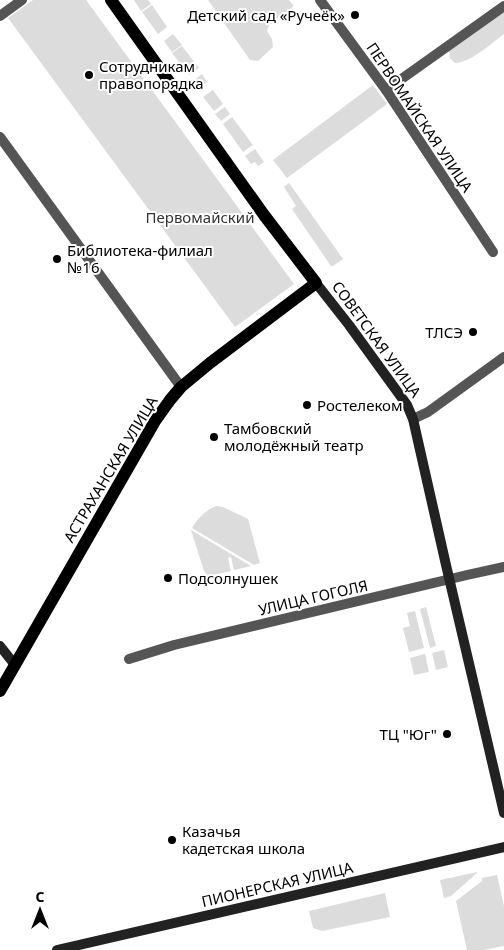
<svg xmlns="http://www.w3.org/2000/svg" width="504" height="950" font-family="'Noto Sans',sans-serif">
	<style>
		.green { fill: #dcdcdc }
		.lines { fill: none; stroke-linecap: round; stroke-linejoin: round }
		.street { stroke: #555; stroke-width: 10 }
		.secondary { stroke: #222; stroke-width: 10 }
		.primary { stroke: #000; stroke-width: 12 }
		.poi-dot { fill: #000; stroke: #fff; stroke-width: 2 }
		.labels { text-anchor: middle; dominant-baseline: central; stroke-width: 4; stroke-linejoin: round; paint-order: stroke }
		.poi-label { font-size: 15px; fill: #000; stroke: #fff; text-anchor: start }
		.street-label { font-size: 15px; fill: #000; stroke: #fff }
		.park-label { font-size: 15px; fill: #333; stroke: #fff }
	</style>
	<rect width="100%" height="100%" fill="#fff"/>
	<!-- green -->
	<g class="green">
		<path d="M 33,0 L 86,0 L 294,284 L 235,327 L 8,18 Z"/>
		<path d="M 134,0 L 148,0 L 151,4 L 141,11 Z"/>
		<path d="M 208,0 L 289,0 L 294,6 L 269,25 L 267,31 L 272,39 L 273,47 L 258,61 L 250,60 Z"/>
		<path d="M 152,5 L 167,27 L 158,34 L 142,12 Z"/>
		<path d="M 504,11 L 504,34 C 492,43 470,63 455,63 L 450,58 L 449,51 Z"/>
		<path d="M 173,34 L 182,45 L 172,52 L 164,41 Z"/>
		<path d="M 182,46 L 199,68 L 189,75 L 172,53 Z"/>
		<path d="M 202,74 L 207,82 L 197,89 L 192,82 Z"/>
		<path d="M 373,85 L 387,104 L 287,178 L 273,160 Z"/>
		<path d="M 213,90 L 223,104 L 214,111 L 203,97 Z"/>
		<path d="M 225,107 L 230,114 L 221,121 L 215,114 Z"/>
		<path d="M 232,117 L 253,145 L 243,152 L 223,124 Z"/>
		<path d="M 255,149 L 264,162 L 258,166 L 255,162 L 251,164 L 245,156 Z"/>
		<path d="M 289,183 L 343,259 L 333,266 L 331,266 L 292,209 L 296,206 L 284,187 Z"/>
		<path d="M 216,506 L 223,507 L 248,519 L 260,563 L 254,565 L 192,528 C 197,519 206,510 216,506 Z"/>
		<path d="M 191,530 L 251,566 L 234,570 L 231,557 L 228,558 L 231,571 L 209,576 L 207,575 L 204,571 Z"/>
		<path d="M 426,607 L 436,646 L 430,648 L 420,609 Z"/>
		<path d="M 415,611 L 424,648 L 409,652 L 403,628 L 410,626 L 407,613 Z"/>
		<path d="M 444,650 L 448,667 L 436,670 L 432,653 Z"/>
		<path d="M 425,654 L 429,672 L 414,675 L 410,658 Z"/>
		<path d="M 477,872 L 477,873 L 451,896 L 444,898 L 440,880 Z"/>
		<path d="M 497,875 L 504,906 L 504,946 L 484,950 L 467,950 L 456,901 L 482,881 L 482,878 Z"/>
		<path d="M 385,893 L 390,917 L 322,931 L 313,928 L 309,911 Z"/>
	</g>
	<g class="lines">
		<!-- street -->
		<g class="street">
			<path d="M 320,0 L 386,90 L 493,252"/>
			<path d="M 0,16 L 22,0"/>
			<path d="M 386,90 L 504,6"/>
			<path d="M 0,137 L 181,387"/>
			<path d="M 413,419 L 428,412 L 504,357"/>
			<path d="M 129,659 L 174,645 L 467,575 L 504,567"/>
		</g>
		<!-- secondary -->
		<g class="secondary">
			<path d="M 316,283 L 349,325 L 407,405 L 413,419 L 446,565 L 504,813"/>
			<path d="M 0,646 L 15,665"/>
			<path d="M 57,950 L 504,847"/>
		</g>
		<!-- primary -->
		<path class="primary" d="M 0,691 L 155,421 L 170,400 L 181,387 L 210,363 L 316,283 L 264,215 L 111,0"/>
	</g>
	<!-- markers -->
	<g class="poi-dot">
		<circle cx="355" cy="15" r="5"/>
		<circle cx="89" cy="75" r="5"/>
		<circle cx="57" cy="259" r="5"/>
		<circle cx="473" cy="332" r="5"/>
		<circle cx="307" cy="405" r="5"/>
		<circle cx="214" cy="437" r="5"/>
		<circle cx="168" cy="578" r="5"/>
		<circle cx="447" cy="734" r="5"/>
		<circle cx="172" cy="840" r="5"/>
	</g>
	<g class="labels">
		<!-- poi labels -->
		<g class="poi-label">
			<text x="345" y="15" text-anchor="end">Детский сад «Ручеёк»</text>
			<text x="99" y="66">Сотрудникам<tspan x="99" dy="17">правопорядка</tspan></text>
			<text x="67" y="250">Библиотека-филиал<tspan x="67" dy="17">№16</tspan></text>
			<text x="463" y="332" text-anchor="end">ТЛСЭ</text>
			<text x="317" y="405">Ростелеком</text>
			<text x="224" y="428">Тамбовский<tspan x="224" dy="17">молодёжный театр</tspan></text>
			<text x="178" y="578">Подсолнушек</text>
			<text x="437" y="734" text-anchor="end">ТЦ "Юг"</text>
			<text x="182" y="831">Казачья<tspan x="182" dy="17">кадетская школа</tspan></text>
		</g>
		<!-- street labels -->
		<g class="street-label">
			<text transform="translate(420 117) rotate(56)">ПЕРВОМАЙСКАЯ УЛИЦА</text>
			<text transform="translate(377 339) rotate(54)">СОВЕТСКАЯ УЛИЦА</text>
			<text transform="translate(110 469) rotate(-59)">АСТРАХАНСКАЯ УЛИЦА</text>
			<text transform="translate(313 597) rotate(-13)">УЛИЦА ГОГОЛЯ</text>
			<text transform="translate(277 884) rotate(-13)">ПИОНЕРСКАЯ УЛИЦА</text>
		</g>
		<!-- park labels -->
		<g class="park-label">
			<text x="200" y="217">Первомайский</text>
		</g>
	</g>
	<!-- north arrow -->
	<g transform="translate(40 910)" stroke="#ffffff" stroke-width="4" paint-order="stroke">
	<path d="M0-4L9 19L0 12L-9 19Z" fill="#000000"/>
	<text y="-8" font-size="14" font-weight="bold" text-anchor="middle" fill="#000000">С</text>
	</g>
</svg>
